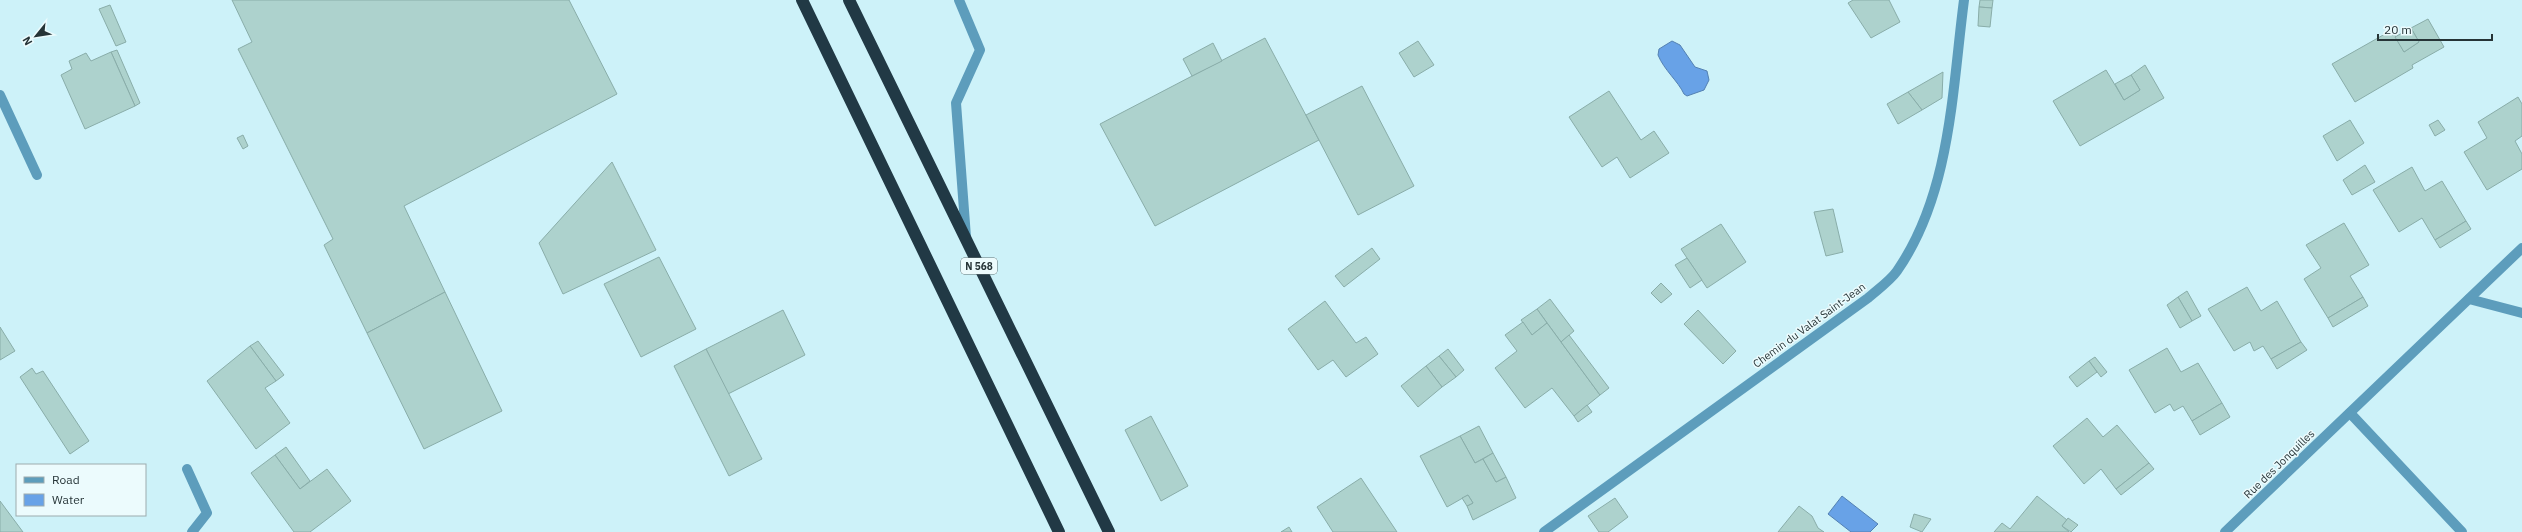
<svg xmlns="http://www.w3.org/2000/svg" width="2522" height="532" font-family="'IBM Plex Sans',sans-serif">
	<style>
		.water { fill: #68a2e7; stroke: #5481b2 }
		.building { fill: #add2cd; stroke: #89ada9 }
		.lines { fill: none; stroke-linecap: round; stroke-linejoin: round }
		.minor { stroke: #5d9dbc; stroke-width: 10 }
		.highway { stroke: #213945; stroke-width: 12 }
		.labels { text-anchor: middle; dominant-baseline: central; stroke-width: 3; stroke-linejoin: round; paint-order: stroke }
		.shield { fill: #ecfbfd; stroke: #617072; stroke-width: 1 }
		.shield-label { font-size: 10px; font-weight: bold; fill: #263437 }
		.street-label { font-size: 11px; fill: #263437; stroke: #ecfbfd }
	</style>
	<rect width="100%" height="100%" fill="#cdf2f9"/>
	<!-- water -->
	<g class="water">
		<path d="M 1672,41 L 1680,45 L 1695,67 L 1707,71 L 1709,80 L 1704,90 L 1687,96 L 1684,94 C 1678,81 1664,70 1658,55 L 1659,49 Z"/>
		<path d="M 1842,496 L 1878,524 L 1870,532 L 1851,532 L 1828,514 Z"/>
	</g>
	<!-- building -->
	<g class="building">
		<path d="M 232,0 L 569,0 L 617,94 L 404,206 L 445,292 L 367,333 L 324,245 L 333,239 L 238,49 L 252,42 Z"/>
		<path d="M 1853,0 L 1889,0 L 1900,22 L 1871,38 L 1848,3 Z"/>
		<path d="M 1980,0 L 1993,0 L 1992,8 L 1979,7 Z"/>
		<path d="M 110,5 L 126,42 L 116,46 L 99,9 Z"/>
		<path d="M 1979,7 L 1992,8 L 1990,27 L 1978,26 Z"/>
		<path d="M 2428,19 L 2444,47 L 2412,65 L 2413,68 L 2355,102 L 2332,64 L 2392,30 L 2404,52 L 2419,42 L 2411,28 Z"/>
		<path d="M 2411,28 L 2419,42 L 2404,52 L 2395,37 Z"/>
		<path d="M 1265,38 L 1319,140 L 1155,226 L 1100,124 Z"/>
		<path d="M 1418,41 L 1434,65 L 1414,77 L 1399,53 Z"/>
		<path d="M 1213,43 L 1222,61 L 1192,76 L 1183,59 Z"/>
		<path d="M 117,50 L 140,103 L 135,106 L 111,52 Z"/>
		<path d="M 111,52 L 135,106 L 85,129 L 61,75 L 72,69 L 69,61 L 86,53 L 91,61 Z"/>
		<path d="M 2145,65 L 2164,98 L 2080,146 L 2053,101 L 2106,70 L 2124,100 L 2140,90 L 2131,75 Z"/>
		<path d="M 1943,72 L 1942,98 L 1922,110 L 1908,92 Z"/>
		<path d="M 2131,75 L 2140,90 L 2124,100 L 2115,84 Z"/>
		<path d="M 1362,86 L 1414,186 L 1358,215 L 1306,115 Z"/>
		<path d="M 1609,91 L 1641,140 L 1654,131 L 1669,153 L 1630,178 L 1617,157 L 1602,167 L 1569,117 Z"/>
		<path d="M 1908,92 L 1922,110 L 1898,124 L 1887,104 Z"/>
		<path d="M 2518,97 L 2522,104 L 2522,136 L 2515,141 L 2522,154 L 2522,169 L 2487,190 L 2464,152 L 2487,138 L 2478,122 Z"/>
		<path d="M 2350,120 L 2364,143 L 2337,161 L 2323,136 Z"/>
		<path d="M 2438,120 L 2445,130 L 2435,136 L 2429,125 Z"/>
		<path d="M 243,135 L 248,146 L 243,149 L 237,138 Z"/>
		<path d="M 612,162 L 656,250 L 563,294 L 539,243 Z"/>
		<path d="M 2365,165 L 2375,182 L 2352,195 L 2343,180 Z"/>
		<path d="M 2412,167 L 2425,191 L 2442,181 L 2466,221 L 2435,240 L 2422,218 L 2399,232 L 2373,190 Z"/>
		<path d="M 1833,209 L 1843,252 L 1826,256 L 1814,212 Z"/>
		<path d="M 2466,221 L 2471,229 L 2440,248 L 2435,240 Z"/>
		<path d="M 2344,223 L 2369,265 L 2350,276 L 2363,297 L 2328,318 L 2304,279 L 2321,268 L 2306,245 Z"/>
		<path d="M 1721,224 L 1746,262 L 1707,288 L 1681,249 Z"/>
		<path d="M 1372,248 L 1380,259 L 1344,287 L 1335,276 Z"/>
		<path d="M 659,257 L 696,329 L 641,357 L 604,284 Z"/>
		<path d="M 1687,258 L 1702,280 L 1690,288 L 1675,265 Z"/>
		<path d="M 1661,283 L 1672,294 L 1661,303 L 1651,293 Z"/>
		<path d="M 2247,287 L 2261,311 L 2277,301 L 2301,342 L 2271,359 L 2263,346 L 2254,351 L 2250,342 L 2234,351 L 2208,309 Z"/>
		<path d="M 2187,291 L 2201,316 L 2192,321 L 2178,297 Z"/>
		<path d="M 445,292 L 502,411 L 424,449 L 367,333 Z"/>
		<path d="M 2178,297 L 2192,321 L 2180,328 L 2167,305 Z"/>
		<path d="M 2363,297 L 2368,306 L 2333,327 L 2328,318 Z"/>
		<path d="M 1550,299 L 1574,331 L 1561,342 L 1537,309 Z"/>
		<path d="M 1325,301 L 1356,343 L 1366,337 L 1378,354 L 1346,377 L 1333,360 L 1318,370 L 1288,329 Z"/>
		<path d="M 1537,309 L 1547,323 L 1532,335 L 1521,320 Z"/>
		<path d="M 783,310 L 805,355 L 728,394 L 706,349 Z"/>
		<path d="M 1698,310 L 1736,351 L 1723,364 L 1684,324 Z"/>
		<path d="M 1523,322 L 1532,335 L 1547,323 L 1600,395 L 1574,416 L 1552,388 L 1525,408 L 1495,368 L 1517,351 L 1505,335 Z"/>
		<path d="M 0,327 L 15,351 L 0,360 Z"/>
		<path d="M 1569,335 L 1609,388 L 1600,395 L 1561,342 Z"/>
		<path d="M 258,341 L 284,375 L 276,381 L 250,346 Z"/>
		<path d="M 2301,342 L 2307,350 L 2277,369 L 2271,359 Z"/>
		<path d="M 250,346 L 276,381 L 265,388 L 290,423 L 256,449 L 207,381 Z"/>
		<path d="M 2167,348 L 2181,372 L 2198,363 L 2222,403 L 2192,421 L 2183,406 L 2174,411 L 2170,404 L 2155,413 L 2129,370 Z"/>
		<path d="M 706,349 L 762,459 L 729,476 L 674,366 Z"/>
		<path d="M 1448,349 L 1464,370 L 1456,377 L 1439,356 Z"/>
		<path d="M 1439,356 L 1456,377 L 1442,387 L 1426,366 Z"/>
		<path d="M 2095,357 L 2107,372 L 2101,377 L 2089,361 Z"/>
		<path d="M 2089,361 L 2097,372 L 2077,387 L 2069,377 Z"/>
		<path d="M 1426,366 L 1442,387 L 1418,407 L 1401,386 Z"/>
		<path d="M 32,368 L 36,374 L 43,371 L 89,441 L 70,454 L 20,377 Z"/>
		<path d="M 2222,403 L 2230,417 L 2200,435 L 2192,421 Z"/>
		<path d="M 1587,405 L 1592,412 L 1578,422 L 1574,416 Z"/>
		<path d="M 1151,416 L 1188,486 L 1161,501 L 1125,430 Z"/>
		<path d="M 2087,418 L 2103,437 L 2117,425 L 2149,463 L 2116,489 L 2101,469 L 2084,484 L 2053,446 Z"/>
		<path d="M 1479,426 L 1493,453 L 1475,463 L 1460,436 Z"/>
		<path d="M 1460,436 L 1475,463 L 1483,459 L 1496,482 L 1506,477 L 1516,498 L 1473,520 L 1467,506 L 1473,503 L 1468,495 L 1447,507 L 1420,456 Z"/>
		<path d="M 286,447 L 310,481 L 300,489 L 275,455 Z"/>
		<path d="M 1493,453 L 1506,477 L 1496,482 L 1483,459 Z"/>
		<path d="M 275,455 L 300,489 L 327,469 L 351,501 L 310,532 L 294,532 L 251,473 Z"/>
		<path d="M 2149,463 L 2154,469 L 2121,495 L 2116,489 Z"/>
		<path d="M 1361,478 L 1397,532 L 1333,532 L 1317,507 Z"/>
		<path d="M 1468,495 L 1473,503 L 1467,506 L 1462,498 Z"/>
		<path d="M 2037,496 L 2067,520 L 2062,526 L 2069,532 L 1994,532 L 2002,523 L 2010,529 Z"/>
		<path d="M 1615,498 L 1628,517 L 1608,532 L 1599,532 L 1588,516 Z"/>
		<path d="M 0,501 L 23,532 L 0,532 Z"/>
		<path d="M 1799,506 L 1812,516 L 1818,528 L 1824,532 L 1778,532 Z"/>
		<path d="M 1914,514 L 1931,519 L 1922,532 L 1910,527 Z"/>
		<path d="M 2068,518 L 2078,525 L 2071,532 L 2062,526 Z"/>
		<path d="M 1289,527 L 1292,532 L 1281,532 Z"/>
	</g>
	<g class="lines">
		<!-- minor -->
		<g class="minor">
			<path d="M 959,0 L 980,50 L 956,103 L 966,237"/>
			<path d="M 0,95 L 37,175"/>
			<path d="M 2469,299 L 2522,313"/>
			<path d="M 2350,413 L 2462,532"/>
			<path d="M 187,469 L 207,513 L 192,532"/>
			<path d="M 1544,532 L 1868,298 C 1877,290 1890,281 1897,271 C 1951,193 1952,91 1964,0"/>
			<path d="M 2225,532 L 2522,248"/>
		</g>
		<!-- highway -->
		<g class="highway">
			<path d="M 802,0 L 1059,532"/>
			<path d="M 849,0 L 1109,532"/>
		</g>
	</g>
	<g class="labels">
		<!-- shield labels -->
		<rect class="shield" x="961" y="258" width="36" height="16" rx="3"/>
		<g class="shield-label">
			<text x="979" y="266">N 568</text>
		</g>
		<!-- street labels -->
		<g class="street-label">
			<text transform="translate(1809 325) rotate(-36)">Chemin du Valat Saint-Jean</text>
			<text transform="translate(2279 464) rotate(-44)">Rue des Jonquilles</text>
		</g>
	</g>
	<!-- legend -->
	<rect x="16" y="464" width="130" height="52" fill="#ecfbfd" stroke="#9dabae"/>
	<rect x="24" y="477" width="20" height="6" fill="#5d9dbc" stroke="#9dabae"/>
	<text x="52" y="484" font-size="12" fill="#263437">Road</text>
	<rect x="24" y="494" width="20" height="12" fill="#68a2e7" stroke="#9dabae"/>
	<text x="52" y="504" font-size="12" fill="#263437">Water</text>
	<!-- north arrow -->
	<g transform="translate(36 36) rotate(240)" stroke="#ecfbfd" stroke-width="3" paint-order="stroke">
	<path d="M0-3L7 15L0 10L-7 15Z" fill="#263437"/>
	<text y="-6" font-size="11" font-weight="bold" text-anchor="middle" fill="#263437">N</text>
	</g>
	<!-- scale -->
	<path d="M2378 34v6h114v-6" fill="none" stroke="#263437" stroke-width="2"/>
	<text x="2384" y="34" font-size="12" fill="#263437" stroke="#ecfbfd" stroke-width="3" paint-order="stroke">20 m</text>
</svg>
